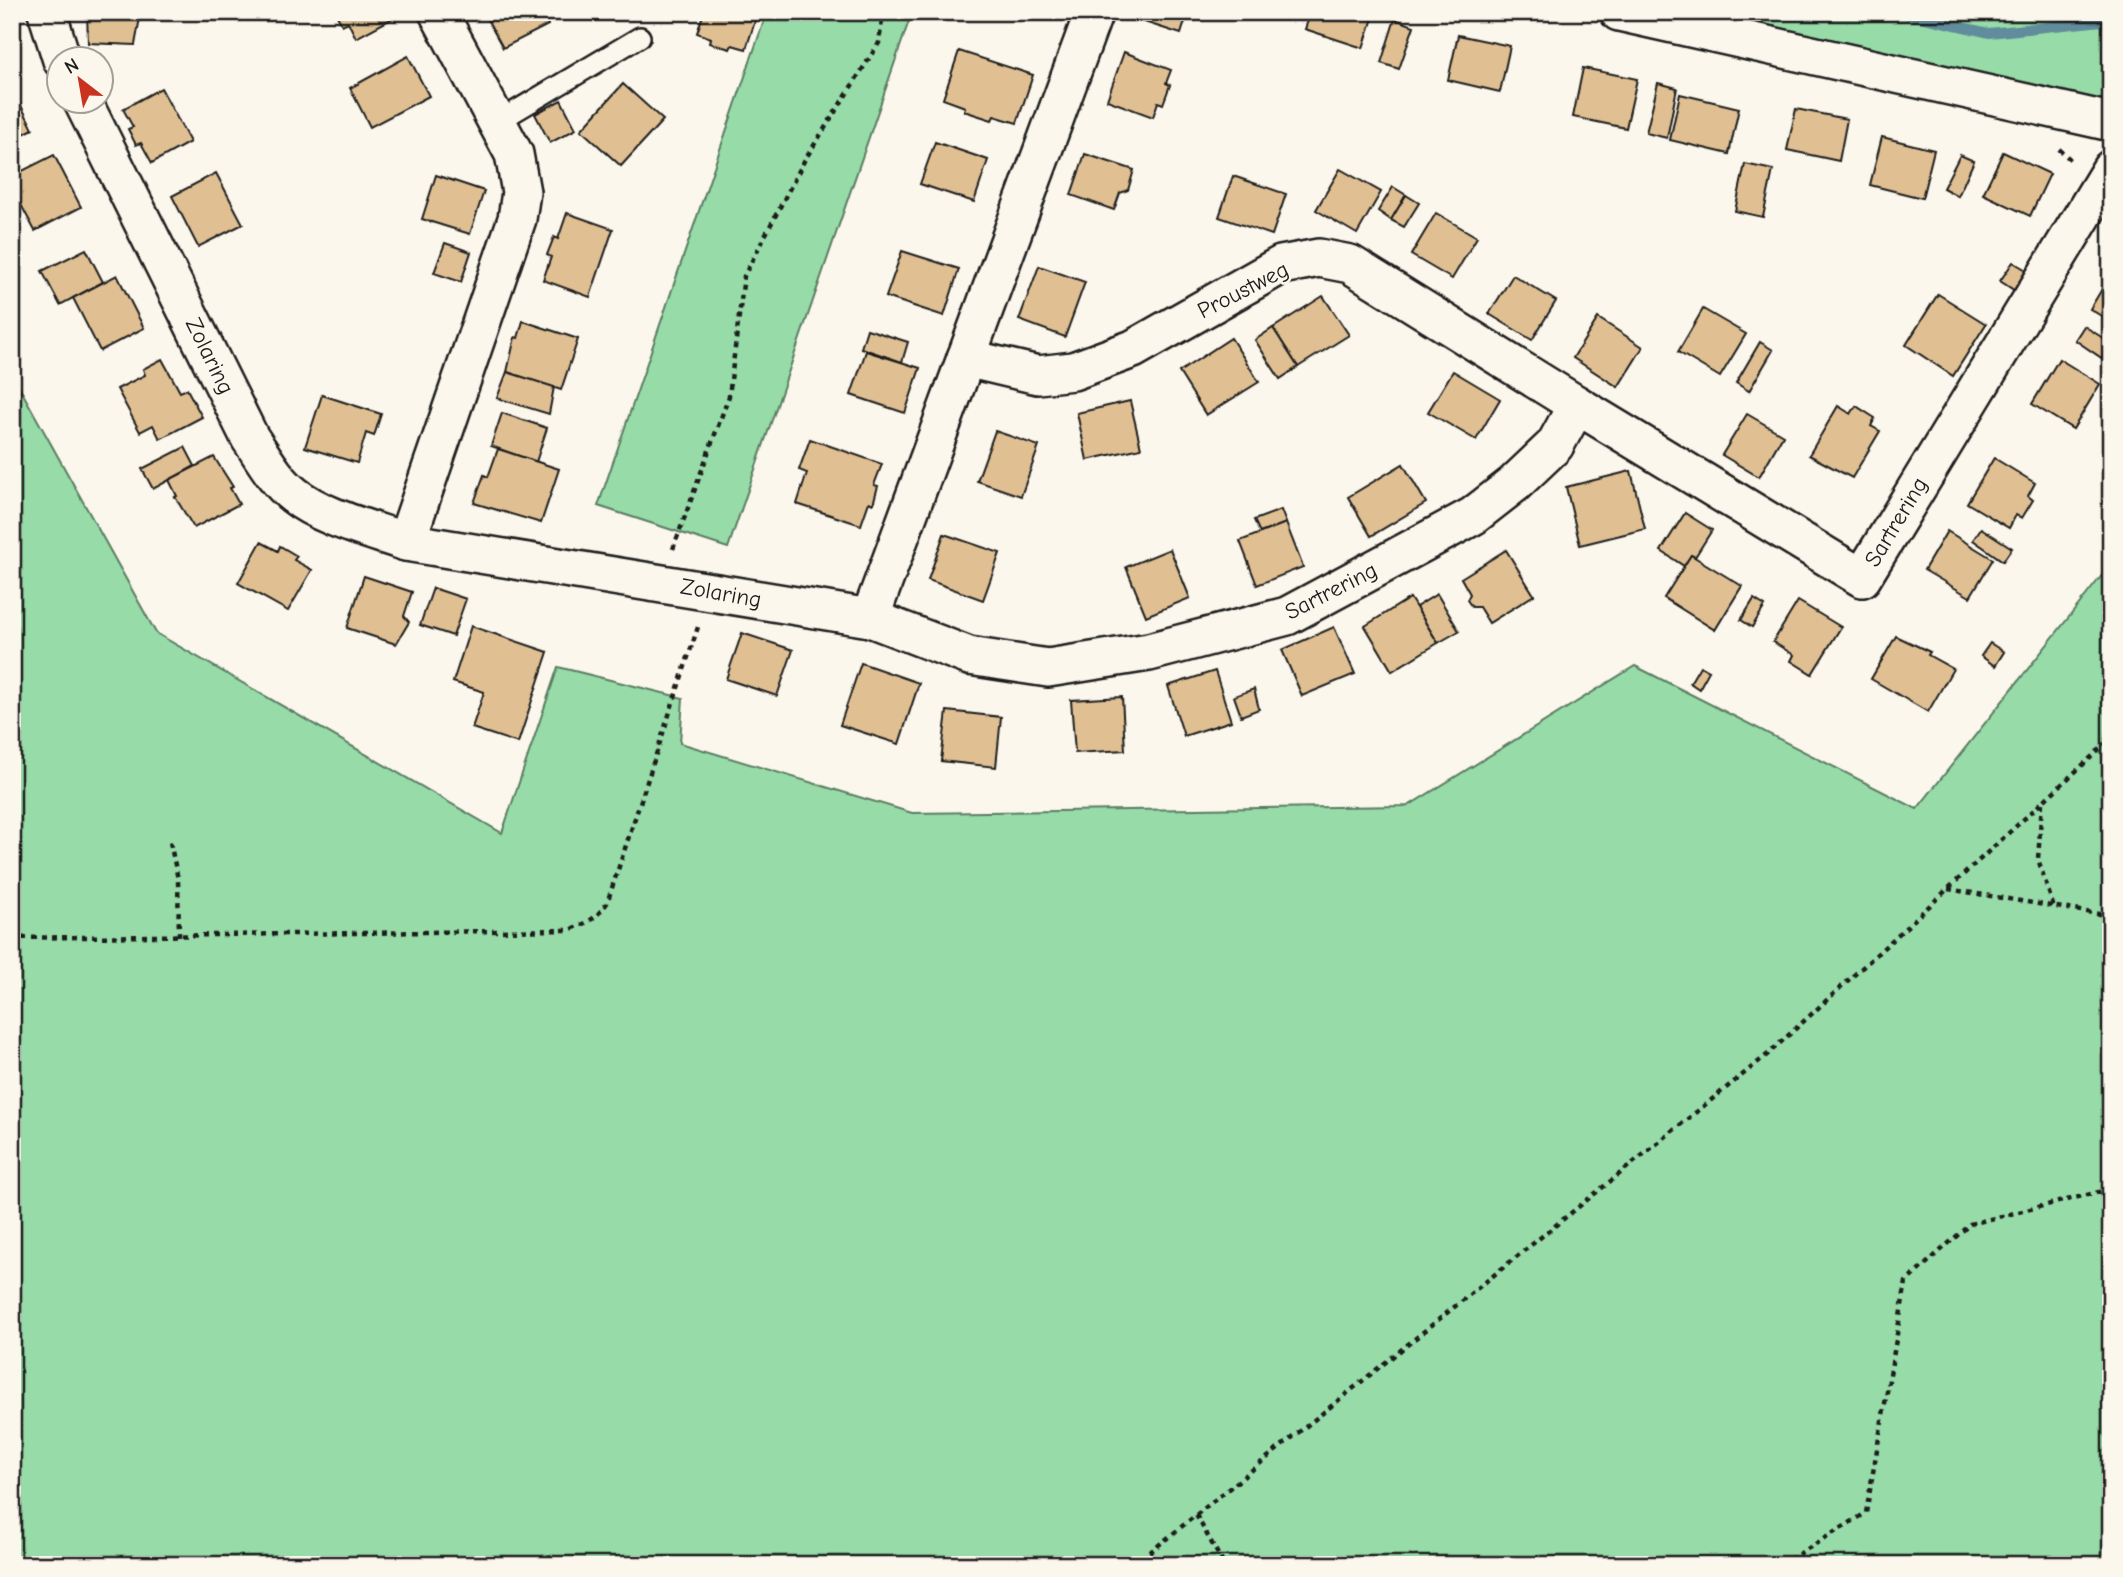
<svg xmlns="http://www.w3.org/2000/svg" width="2123" height="1577" font-family="'Comic Neue',sans-serif">
	<style>
		.green { fill: #97dca8; stroke: #5a7c62; stroke-width: 2 }
		.lines { fill: none; stroke-linecap: round; stroke-linejoin: round }
		.stream { stroke: #618c9b; stroke-width: 10 }
		.building { fill: #e0c093; stroke: #1c1c1c; stroke-width: 2 }
		.service-casing { stroke: #1c1c1c; stroke-width: 24 }
		.minor-casing { stroke: #1c1c1c; stroke-width: 42 }
		.path { stroke: #1c1c1c; stroke-width: 4.5; stroke-dasharray: 5 5; stroke-linecap: butt }
		.service { stroke: #fbf7ec; stroke-width: 19 }
		.minor { stroke: #fbf7ec; stroke-width: 37 }
		.labels { text-anchor: middle; dominant-baseline: central; stroke-width: 5; stroke-linejoin: round; paint-order: stroke }
		.street-label { font-size: 23px; fill: #1c1c1c; stroke: #fbf7ec }
	</style>
	<rect width="100%" height="100%" fill="#fbf7ec"/>
	<filter id="ink" filterUnits="userSpaceOnUse"><feTurbulence type="fractalNoise" baseFrequency=".0143" numOctaves="2"/><feDisplacementMap in="SourceGraphic" scale="14" xChannelSelector="R" yChannelSelector="G"/><feConvolveMatrix kernelMatrix="1 2 1 2 8 2 1 2 1" color-interpolation-filters="sRGB"/></filter>
	<g filter="url(#ink)">
		<!-- green -->
		<g class="green">
			<path d="M 767,12 L 912,12 L 728,548 L 598,506 Z"/>
			<path d="M 1619,12 L 2111,12 L 2111,103 Z"/>
			<path d="M 12,374 L 156,633 L 502,833 L 558,667 L 683,698 L 680,743 L 912,813 L 1408,806 L 1635,666 L 1917,809 L 2111,564 L 2111,1565 L 12,1565 Z"/>
		</g>
		<g class="lines">
			<!-- stream -->
			<path class="stream" d="M 1898,12 L 1989,33 L 2102,21 L 2111,25"/>
		</g>
		<!-- building -->
		<g class="building">
			<path d="M 87,12 L 141,12 L 135,45 L 88,43 Z"/>
			<path d="M 335,12 L 394,12 L 397,16 L 356,38 L 348,22 L 342,25 Z"/>
			<path d="M 483,12 L 542,12 L 548,25 L 503,48 Z"/>
			<path d="M 704,12 L 758,12 L 746,49 L 732,45 L 730,49 L 710,43 L 711,38 L 697,33 Z"/>
			<path d="M 1134,12 L 1188,12 L 1181,34 L 1132,18 Z"/>
			<path d="M 1311,12 L 1375,12 L 1363,48 L 1305,29 Z"/>
			<path d="M 1395,19 L 1414,26 L 1399,69 L 1381,63 Z"/>
			<path d="M 1458,35 L 1510,46 L 1500,92 L 1448,80 Z"/>
			<path d="M 959,51 L 1033,75 L 1017,123 L 994,116 L 992,120 L 964,111 L 965,107 L 943,99 Z"/>
			<path d="M 1124,52 L 1171,70 L 1166,83 L 1170,85 L 1163,104 L 1158,102 L 1153,117 L 1107,100 Z"/>
			<path d="M 408,56 L 429,96 L 370,127 L 350,88 Z"/>
			<path d="M 1583,68 L 1637,79 L 1626,128 L 1573,117 Z"/>
			<path d="M 1658,83 L 1677,88 L 1667,138 L 1646,133 Z"/>
			<path d="M 623,84 L 663,120 L 621,166 L 581,130 Z"/>
			<path d="M 12,88 L 33,129 L 12,140 Z"/>
			<path d="M 161,88 L 190,142 L 152,163 L 141,143 L 136,145 L 128,129 L 133,127 L 123,109 Z"/>
			<path d="M 1680,94 L 1739,108 L 1729,154 L 1670,140 Z"/>
			<path d="M 561,100 L 576,129 L 550,143 L 535,114 Z"/>
			<path d="M 1796,109 L 1847,119 L 1839,161 L 1787,150 Z"/>
			<path d="M 1882,137 L 1934,150 L 1922,198 L 1870,185 Z"/>
			<path d="M 935,142 L 988,160 L 974,202 L 920,184 Z"/>
			<path d="M 2003,152 L 2050,174 L 2030,216 L 1983,194 Z"/>
			<path d="M 1085,154 L 1134,170 L 1128,190 L 1120,193 L 1114,210 L 1071,195 Z"/>
			<path d="M 54,155 L 81,207 L 35,231 L 12,188 L 12,176 Z"/>
			<path d="M 1960,155 L 1974,161 L 1958,196 L 1943,188 Z"/>
			<path d="M 1745,164 L 1773,170 L 1763,217 L 1735,211 Z"/>
			<path d="M 1340,169 L 1381,192 L 1357,234 L 1316,210 Z"/>
			<path d="M 216,173 L 243,224 L 198,247 L 172,196 Z"/>
			<path d="M 436,175 L 484,191 L 470,234 L 422,219 Z"/>
			<path d="M 1233,176 L 1286,194 L 1272,235 L 1219,217 Z"/>
			<path d="M 1393,187 L 1406,195 L 1391,220 L 1378,211 Z"/>
			<path d="M 1406,195 L 1419,203 L 1404,227 L 1391,220 Z"/>
			<path d="M 567,213 L 613,229 L 590,297 L 543,280 L 551,257 L 547,255 L 554,237 L 558,239 Z"/>
			<path d="M 1436,213 L 1477,237 L 1452,279 L 1411,255 Z"/>
			<path d="M 445,243 L 471,252 L 461,282 L 434,273 Z"/>
			<path d="M 86,249 L 103,282 L 60,305 L 42,271 Z"/>
			<path d="M 902,251 L 959,269 L 944,316 L 886,297 Z"/>
			<path d="M 2013,262 L 2033,274 L 2020,294 L 2000,281 Z"/>
			<path d="M 1039,266 L 1085,282 L 1065,337 L 1019,320 Z"/>
			<path d="M 2111,274 L 2111,322 L 2090,309 Z"/>
			<path d="M 117,275 L 144,328 L 100,351 L 73,298 Z"/>
			<path d="M 1513,275 L 1556,301 L 1532,340 L 1489,314 Z"/>
			<path d="M 1938,294 L 1986,324 L 1953,376 L 1906,345 Z"/>
			<path d="M 1323,296 L 1349,335 L 1298,367 L 1273,328 Z"/>
			<path d="M 1703,309 L 1746,334 L 1720,377 L 1678,352 Z"/>
			<path d="M 1598,318 L 1643,347 L 1618,387 L 1573,358 Z"/>
			<path d="M 523,321 L 578,339 L 561,390 L 507,372 L 515,337 L 518,338 Z"/>
			<path d="M 2084,326 L 2111,343 L 2111,353 L 2106,361 L 2075,340 Z"/>
			<path d="M 1273,328 L 1298,367 L 1280,379 L 1255,340 Z"/>
			<path d="M 867,329 L 908,342 L 902,362 L 861,348 Z"/>
			<path d="M 1231,338 L 1259,382 L 1206,415 L 1179,372 Z"/>
			<path d="M 1760,342 L 1773,350 L 1749,391 L 1736,383 Z"/>
			<path d="M 866,351 L 920,368 L 905,413 L 851,395 Z"/>
			<path d="M 162,359 L 180,392 L 187,389 L 202,417 L 160,439 L 153,425 L 140,432 L 117,389 L 145,375 L 143,369 Z"/>
			<path d="M 2059,359 L 2100,384 L 2073,429 L 2032,404 Z"/>
			<path d="M 1453,371 L 1500,399 L 1476,440 L 1428,412 Z"/>
			<path d="M 507,372 L 554,387 L 549,414 L 497,398 Z"/>
			<path d="M 322,395 L 381,414 L 374,436 L 366,433 L 357,463 L 305,447 Z"/>
			<path d="M 1130,401 L 1141,448 L 1087,460 L 1077,413 Z"/>
			<path d="M 1838,406 L 1851,414 L 1856,406 L 1875,418 L 1871,426 L 1880,431 L 1852,478 L 1809,455 Z"/>
			<path d="M 502,413 L 547,428 L 536,462 L 491,446 Z"/>
			<path d="M 1747,414 L 1783,435 L 1759,477 L 1722,455 Z"/>
			<path d="M 995,431 L 1039,446 L 1021,496 L 977,481 Z"/>
			<path d="M 810,439 L 882,464 L 874,485 L 878,486 L 873,504 L 869,502 L 861,525 L 797,504 L 807,473 L 799,470 Z"/>
			<path d="M 185,447 L 195,466 L 153,489 L 142,469 Z"/>
			<path d="M 498,449 L 559,469 L 541,523 L 474,503 L 484,475 L 488,477 Z"/>
			<path d="M 214,457 L 233,487 L 230,488 L 239,504 L 194,528 L 175,497 L 177,496 L 169,480 Z"/>
			<path d="M 1994,458 L 2035,483 L 2028,496 L 2033,500 L 2022,518 L 2016,515 L 2009,528 L 1967,503 Z"/>
			<path d="M 1403,464 L 1426,503 L 1371,536 L 1348,497 Z"/>
			<path d="M 1631,471 L 1645,529 L 1580,545 L 1566,487 Z"/>
			<path d="M 1281,510 L 1286,523 L 1260,533 L 1254,520 Z"/>
			<path d="M 1685,513 L 1712,530 L 1695,557 L 1691,555 L 1684,566 L 1661,551 Z"/>
			<path d="M 1286,523 L 1303,567 L 1257,585 L 1240,541 Z"/>
			<path d="M 1981,528 L 2012,548 L 2003,561 L 1973,540 Z"/>
			<path d="M 1947,531 L 1993,559 L 1970,597 L 1924,570 Z"/>
			<path d="M 944,534 L 1000,553 L 983,600 L 928,580 Z"/>
			<path d="M 261,542 L 278,551 L 280,546 L 297,556 L 294,560 L 312,570 L 288,611 L 238,583 Z"/>
			<path d="M 1170,549 L 1190,598 L 1146,616 L 1126,567 Z"/>
			<path d="M 1506,550 L 1534,595 L 1489,623 L 1479,607 L 1472,607 L 1467,600 L 1470,594 L 1461,578 Z"/>
			<path d="M 1691,555 L 1742,586 L 1715,630 L 1664,598 Z"/>
			<path d="M 364,576 L 412,592 L 404,616 L 409,622 L 396,644 L 347,628 Z"/>
			<path d="M 433,588 L 466,599 L 453,636 L 420,625 Z"/>
			<path d="M 1437,594 L 1459,631 L 1438,643 L 1416,607 Z"/>
			<path d="M 1410,598 L 1438,643 L 1392,671 L 1365,626 Z"/>
			<path d="M 1754,599 L 1765,606 L 1752,627 L 1741,620 Z"/>
			<path d="M 1798,601 L 1841,627 L 1812,674 L 1791,661 L 1794,655 L 1773,642 Z"/>
			<path d="M 471,626 L 548,652 L 518,743 L 472,728 L 484,692 L 453,682 Z"/>
			<path d="M 1334,627 L 1355,674 L 1302,696 L 1282,650 Z"/>
			<path d="M 742,633 L 793,650 L 777,696 L 726,679 Z"/>
			<path d="M 1896,636 L 1930,652 L 1928,655 L 1953,669 L 1928,712 L 1871,679 Z"/>
			<path d="M 1990,643 L 2004,652 L 1995,666 L 1981,656 Z"/>
			<path d="M 861,663 L 919,683 L 899,744 L 840,725 Z"/>
			<path d="M 1700,666 L 1709,671 L 1699,689 L 1690,683 Z"/>
			<path d="M 1215,671 L 1231,721 L 1184,736 L 1168,686 Z"/>
			<path d="M 1254,689 L 1259,709 L 1241,716 L 1234,696 Z"/>
			<path d="M 1122,697 L 1125,750 L 1075,753 L 1071,700 Z"/>
			<path d="M 947,711 L 1001,717 L 996,767 L 941,761 Z"/>
		</g>
		<g class="lines">
			<!-- service casing -->
			<g class="service-casing">
				<path id="service" d="M 497,122 L 640,37"/>
			</g>
			<!-- minor casing -->
			<g class="minor-casing">
				<g id="minor">
					<path d="M 47,12 L 62,60"/>
					<path d="M 1094,12 L 870,618 L 969,656 L 1048,668 L 1149,652 L 1287,616 L 1473,516 L 1514,484 L 1555,445 L 1577,405 L 1862,578 L 2111,169"/>
					<path d="M 1619,12 L 2111,122"/>
					<path d="M 83,102 L 250,438 C 263,457 275,480 294,495 C 321,517 372,530 406,542 L 870,618"/>
					<path d="M 966,358 L 1038,375 L 1073,371 L 1133,349 L 1281,265 L 1319,258 L 1350,264 L 1577,405"/>
					<path d="M 406,542 L 517,219 L 521,192 L 514,154 L 438,12"/>
				</g>
			</g>
			<!-- path -->
			<g class="path">
				<path d="M 2059,149 L 2073,162"/>
				<path d="M 673,549 L 729,396 L 744,276 L 804,161 L 879,43 L 883,12"/>
				<path d="M 2042,803 L 2038,859 L 2054,908"/>
				<path d="M 170,842 L 178,879 L 179,936"/>
				<path d="M 1948,889 L 2111,916"/>
				<path d="M 12,938 L 567,930 C 585,925 596,919 607,903 L 698,627"/>
				<path d="M 1196,1515 L 1224,1565"/>
				<path d="M 1134,1565 L 1767,1055 L 2111,739"/>
				<path d="M 1781,1565 L 1866,1513 L 1906,1282 L 1970,1224 L 2111,1189"/>
			</g>
			<!-- service -->
			<use href="#service" class="service"/>
			<!-- minor -->
			<use href="#minor" class="minor"/>
		</g>
	</g>
	<g class="labels">
		<!-- street labels -->
		<g class="street-label">
			<text transform="translate(1243 290) rotate(-27)">Proustweg</text>
			<text transform="translate(210 356) rotate(64)">Zolaring</text>
			<text transform="translate(1896 522) rotate(-59)">Sartrering</text>
			<text transform="translate(1331 591) rotate(-27)">Sartrering</text>
			<text transform="translate(721 593) rotate(10)">Zolaring</text>
		</g>
	</g>
	<!-- margin -->
	<rect width="2123" height="1577" fill="none" stroke="#fbf7ec" stroke-width="42"/>
	<rect x="21" y="21" width="2081" height="1535" fill="none" stroke="#1c1c1c" stroke-width="2.5" filter="url(#ink)"/>
	<!-- north arrow -->
	<g transform="translate(80 80) rotate(329)"><circle r="33" fill="#fbf7ec" stroke="#a29f99" stroke-width="2"/>
	<path d="M0-5L12 26L0 18L-12 26Z" fill="#c8321e"/>
	<text y="-10" font-size="19" font-weight="bold" text-anchor="middle" fill="#1c1c1c">N</text>
	</g>
</svg>
